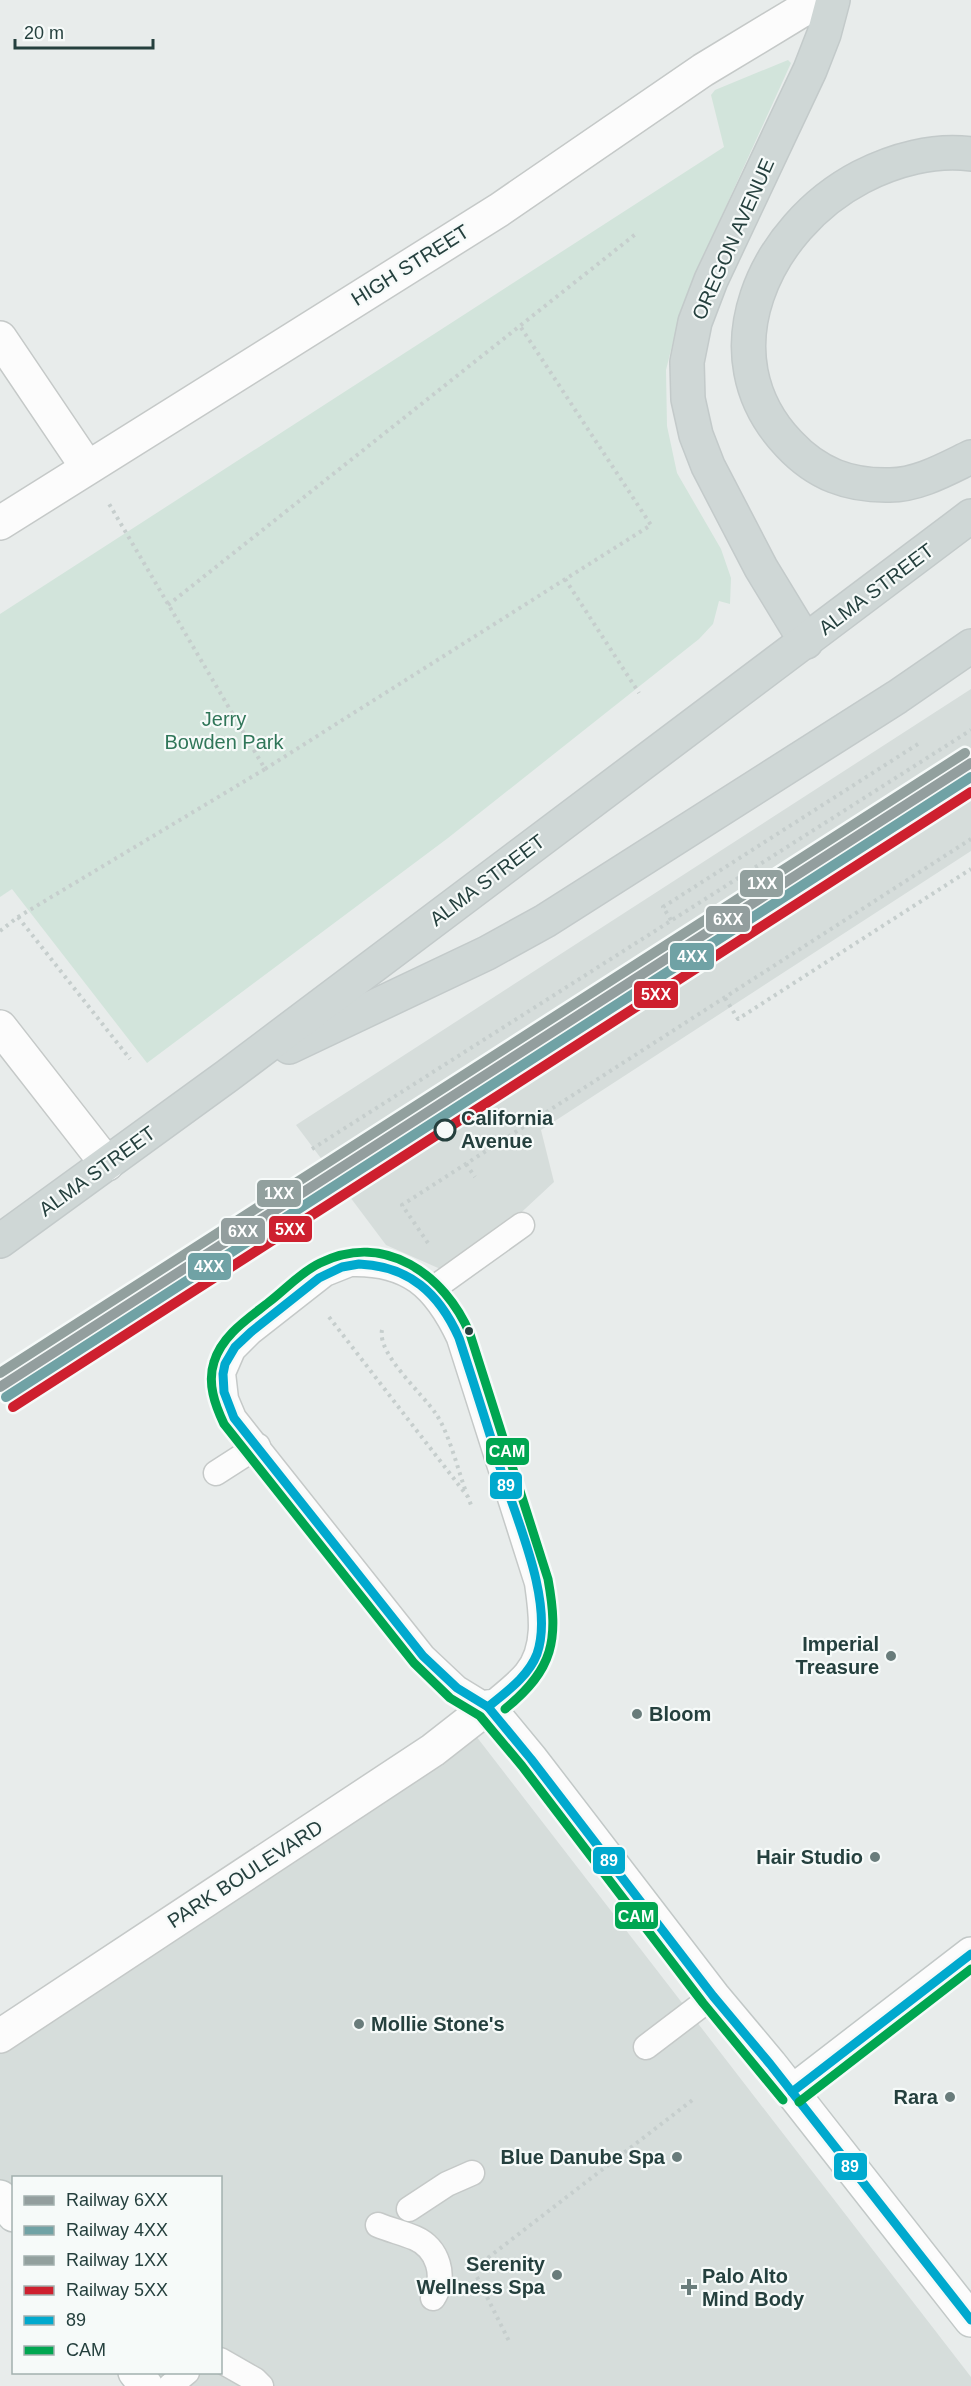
<svg xmlns="http://www.w3.org/2000/svg" width="971" height="2386" font-family="Helvetica,sans-serif">
	<style>
		.built { fill: #d6dddb }
		.green { fill: #d2e4db }
		.lines { fill: none; stroke-linecap: round; stroke-linejoin: round }
		.lane-casing { stroke: #c5c9c8; stroke-width: 27 }
		.street-casing { stroke: #c5c9c8; stroke-width: 36 }
		.secondary-casing { stroke: #c2c8c7; stroke-width: 36 }
		.primary-casing { stroke: #c3caca; stroke-width: 36 }
		.path { stroke: #c6cecd; stroke-width: 4; stroke-dasharray: 3 4.5; stroke-linecap: butt }
		.lane { stroke: #fcfcfc; stroke-width: 24 }
		.street { stroke: #fcfcfc; stroke-width: 33 }
		.secondary { stroke: #fcfcfc; stroke-width: 33 }
		.primary { stroke: #cfd7d6; stroke-width: 33 }
		.bus-1-casing { stroke: #f6faf9; stroke-width: 14 }
		.bus-2-casing { stroke: #f6faf9; stroke-width: 14 }
		.bus-1 { stroke: #00a9ce; stroke-width: 9 }
		.bus-2 { stroke: #00a651; stroke-width: 9 }
		.rail-1-casing { stroke: #f6faf9; stroke-width: 15 }
		.rail-2-casing { stroke: #f6faf9; stroke-width: 15 }
		.rail-3-casing { stroke: #f6faf9; stroke-width: 15 }
		.rail-4-casing { stroke: #f6faf9; stroke-width: 15 }
		.rail-1 { stroke: #939e9e; stroke-width: 10 }
		.rail-2 { stroke: #70a2a5; stroke-width: 10 }
		.rail-3 { stroke: #92a09e; stroke-width: 10 }
		.rail-4 { stroke: #ce202f; stroke-width: 10 }
		.stop-dot { fill: #f6faf9; stroke: #25403e; stroke-width: 3 }
		.bus-dot { fill: #25403e; stroke: #f6faf9; stroke-width: 2 }
		.poi-dot { fill: #697c7b; stroke: #f6faf9; stroke-width: 2 }
		.labels { text-anchor: middle; dominant-baseline: central; stroke-width: 4.5; stroke-linejoin: round; paint-order: stroke }
		.street-label { font-size: 20px; fill: #25403e; stroke: #f6faf9 }
		.park-label { font-size: 20px; fill: #307659; stroke: #f6faf9 }
		.stop-label { font-size: 20px; font-weight: bold; fill: #25403e; stroke: #f6faf9; text-anchor: start }
		.poi-label { font-size: 20px; font-weight: bold; fill: #25403e; stroke: #f6faf9; text-anchor: end }
		.line-badge { stroke: #f6faf9; stroke-width: 2 }
		.badge-label { font-size: 16px; text-anchor: middle; font-weight: bold; fill: #fff }
	</style>
	<rect width="100%" height="100%" fill="#e8eceb"/>
	<!-- built -->
	<g class="built">
		<path d="M 971,689 L 971,851 L 541,1130 L 554,1182 L 454,1275 L 386,1245 L 296,1125 Z"/>
		<path d="M 476,1736 L 971,2377 L 971,2386 L 158,2386 L 147,2373 L 220,2372 L 220,2178 L 14,2178 L 13,2204 L 0,2187 L 0,2044 Z"/>
	</g>
	<!-- green -->
	<path class="green" d="M 788,60 L 791,63 L 698,268 L 678,322 L 666,370 L 667,426 L 677,473 L 721,549 L 731,578 L 730,604 L 719,601 L 713,624 L 699,639 L 448,838 L 147,1063 L 12,889 L 0,897 L 0,614 L 724,147 L 711,95 L 715,90 Z"/>
	<g class="lines">
		<!-- lane casing -->
		<g class="lane-casing">
			<g id="lane">
				<path d="M 350,1264 C 408,1262 435,1287 459,1338 L 537,1583 C 541,1611 547,1648 526,1673 C 516,1685 501,1696 488,1707 L 457,1688 L 423,1656 L 234,1418 L 226,1399 L 223,1373 L 233,1350 L 251,1332 L 325,1274 Z"/>
				<path d="M 430,1291 L 522,1225"/>
				<path d="M 216,1473 L 258,1446"/>
				<path d="M 646,2047 L 713,1996"/>
				<path d="M 409,2209 L 447,2184 L 472,2173"/>
				<path d="M 378,2225 C 390,2230 403,2233 415,2238 C 438,2248 447,2277 433,2298"/>
				<path d="M 220,2360 L 255,2380 L 261,2386"/>
				<path d="M 170,2386 L 187,2372"/>
			</g>
		</g>
		<!-- street casing -->
		<g class="street-casing">
			<g id="street">
				<path d="M 0,338 L 87,467"/>
				<path d="M 0,523 L 499,210 L 703,70 L 799,12 L 815,0"/>
				<path d="M 0,1027 L 107,1164"/>
				<path d="M 0,2036 L 433,1750 L 488,1707"/>
			</g>
		</g>
		<!-- secondary casing -->
		<g class="secondary-casing">
			<g id="secondary">
				<path d="M 488,1707 L 531,1759 L 713,1996 L 770,2064 L 971,2320"/>
				<path d="M 792,2092 L 971,1954"/>
				<path d="M 0,2197 L 14,2215"/>
				<path d="M 135,2372 L 146,2386"/>
			</g>
		</g>
		<!-- primary casing -->
		<g class="primary-casing">
			<g id="primary">
				<path d="M 971,154 C 934,149 894,160 861,177 C 765,227 704,355 789,444 C 817,474 849,486 890,485 C 918,485 946,469 971,457"/>
				<path d="M 806,642 L 761,568 L 708,466 L 696,435 L 688,399 L 687,362 L 695,322 L 711,280 L 810,70 L 824,34 L 833,0"/>
				<path d="M 289,1047 L 487,953 L 545,921 L 897,697 L 971,646"/>
				<path d="M 0,1241 L 227,1076 L 971,516"/>
			</g>
		</g>
		<!-- path -->
		<g class="path">
			<path d="M 565,579 L 639,693"/>
			<path d="M 168,605 L 637,233"/>
			<path d="M 265,769 L 651,525 L 520,326"/>
			<path d="M 18,917 L 130,1059"/>
			<path d="M 671,920 L 663,907 L 918,744"/>
			<path d="M 0,931 L 18,917 L 265,769 L 108,502"/>
			<path d="M 725,998 L 738,1019 L 971,869"/>
			<path d="M 312,1149 L 971,730"/>
			<path d="M 466,1164 L 475,1177"/>
			<path d="M 428,1243 L 402,1205 L 971,839"/>
			<path d="M 329,1317 L 468,1497 L 471,1505"/>
			<path d="M 382,1330 C 377,1354 423,1394 436,1414 C 449,1433 458,1470 466,1492"/>
			<path d="M 476,2267 L 695,2098"/>
			<path d="M 477,2277 L 510,2343"/>
		</g>
		<!-- lane -->
		<use href="#lane" class="lane"/>
		<!-- street -->
		<use href="#street" class="street"/>
		<!-- secondary -->
		<use href="#secondary" class="secondary"/>
		<!-- primary -->
		<use href="#primary" class="primary"/>
		<!-- bus-1 casing -->
		<g class="bus-1-casing">
			<g id="bus-1">
				<path d="M 359,1264 C 409,1266 439,1293 459,1338 C 474,1384 489,1431 503,1477 C 519,1525 554,1605 537,1654 C 528,1677 506,1692 488,1707 L 457,1688 L 423,1656 L 234,1418 L 224,1392 L 223,1374 L 225,1364 L 235,1347 L 251,1332 L 319,1278 L 342,1267 Z"/>
				<path d="M 488,1707 L 531,1759 L 713,1996 L 770,2064 L 971,2320"/>
				<path d="M 792,2092 L 971,1954"/>
			</g>
		</g>
		<!-- bus-2 casing -->
		<g class="bus-2-casing">
			<g id="bus-2">
				<path d="M 505,1709 C 554,1669 559,1640 548,1579 L 470,1334 C 445,1275 385,1231 320,1263 C 301,1272 286,1289 269,1302 C 249,1318 222,1335 214,1362 C 207,1383 215,1405 224,1424 L 414,1663 L 450,1698 L 480,1716 L 522,1766 L 703,2003 L 783,2100"/>
				<path d="M 799,2102 L 971,1969"/>
			</g>
		</g>
		<!-- bus-1 -->
		<use href="#bus-1" class="bus-1"/>
		<!-- bus-2 -->
		<use href="#bus-2" class="bus-2"/>
		<!-- rail-1 casing -->
		<g class="rail-1-casing">
			<path id="rail-1" d="M 0,1387 L 971,763"/>
		</g>
		<!-- rail-2 casing -->
		<g class="rail-2-casing">
			<path id="rail-2" d="M 6,1397 L 971,777"/>
		</g>
		<!-- rail-3 casing -->
		<g class="rail-3-casing">
			<path id="rail-3" d="M 0,1373 L 965,753"/>
		</g>
		<!-- rail-4 casing -->
		<g class="rail-4-casing">
			<path id="rail-4" d="M 13,1407 L 971,792"/>
		</g>
		<!-- rail-1 -->
		<use href="#rail-1" class="rail-1"/>
		<!-- rail-2 -->
		<use href="#rail-2" class="rail-2"/>
		<!-- rail-3 -->
		<use href="#rail-3" class="rail-3"/>
		<!-- rail-4 -->
		<use href="#rail-4" class="rail-4"/>
	</g>
	<!-- markers -->
	<circle class="stop-dot" cx="445" cy="1130" r="10"/>
	<circle class="bus-dot" cx="469" cy="1331" r="5"/>
	<g class="poi-dot">
		<circle cx="891" cy="1656" r="6"/>
		<circle cx="637" cy="1714" r="6"/>
		<circle cx="875" cy="1857" r="6"/>
		<circle cx="359" cy="2024" r="6"/>
		<circle cx="950" cy="2097" r="6"/>
		<circle cx="677" cy="2157" r="6"/>
		<circle cx="557" cy="2275" r="6"/>
		<path d="M686 2278h6v6h6v6h-6v6h-6v-6h-6v-6h6z"/>
	</g>
	<g class="labels">
		<!-- street labels -->
		<g class="street-label">
			<text transform="translate(733 239) rotate(-66)">OREGON AVENUE</text>
			<text transform="translate(410 265) rotate(-32)">HIGH STREET</text>
			<text transform="translate(876 589) rotate(-37)">ALMA STREET</text>
			<text transform="translate(487 880) rotate(-37)">ALMA STREET</text>
			<text transform="translate(97 1171) rotate(-36)">ALMA STREET</text>
			<text transform="translate(245 1874) rotate(-33)">PARK BOULEVARD</text>
		</g>
		<!-- park labels -->
		<g class="park-label">
			<text x="224" y="719">Jerry<tspan x="224" dy="23">Bowden Park</tspan></text>
		</g>
		<!-- stop labels -->
		<g class="stop-label">
			<text x="461" y="1118">California<tspan x="461" dy="23">Avenue</tspan></text>
		</g>
		<!-- poi labels -->
		<g class="poi-label">
			<text x="879" y="1644">Imperial<tspan x="879" dy="23">Treasure</tspan></text>
			<text x="649" y="1714" text-anchor="start">Bloom</text>
			<text x="863" y="1857">Hair Studio</text>
			<text x="371" y="2024" text-anchor="start">Mollie Stone's</text>
			<text x="938" y="2097">Rara</text>
			<text x="665" y="2157">Blue Danube Spa</text>
			<text x="545" y="2264">Serenity<tspan x="545" dy="23">Wellness Spa</tspan></text>
			<text x="702" y="2276" text-anchor="start">Palo Alto<tspan x="702" dy="23">Mind Body</tspan></text>
		</g>
	</g>
	<g class="line-badge">
		<rect x="739" y="869" width="45" height="29" rx="6" fill="#92a09e"/>
		<rect x="705" y="905" width="46" height="28" rx="6" fill="#939e9e"/>
		<rect x="669" y="942" width="46" height="29" rx="6" fill="#70a2a5"/>
		<rect x="633" y="980" width="46" height="29" rx="6" fill="#ce202f"/>
		<rect x="256" y="1179" width="46" height="29" rx="6" fill="#92a09e"/>
		<rect x="268" y="1215" width="45" height="28" rx="6" fill="#ce202f"/>
		<rect x="220" y="1217" width="46" height="28" rx="6" fill="#939e9e"/>
		<rect x="187" y="1252" width="45" height="29" rx="6" fill="#70a2a5"/>
		<rect x="485" y="1437" width="45" height="29" rx="6" fill="#00a651"/>
		<rect x="489" y="1471" width="34" height="29" rx="6" fill="#00a9ce"/>
		<rect x="592" y="1846" width="34" height="29" rx="6" fill="#00a9ce"/>
		<rect x="614" y="1901" width="45" height="29" rx="6" fill="#00a651"/>
		<rect x="833" y="2152" width="35" height="29" rx="6" fill="#00a9ce"/>
	</g>
	<g class="badge-label">
		<text x="762" y="889">1XX</text>
		<text x="728" y="925">6XX</text>
		<text x="692" y="962">4XX</text>
		<text x="656" y="1000">5XX</text>
		<text x="279" y="1199">1XX</text>
		<text x="290" y="1235">5XX</text>
		<text x="243" y="1237">6XX</text>
		<text x="209" y="1272">4XX</text>
		<text x="507" y="1457">CAM</text>
		<text x="506" y="1491">89</text>
		<text x="609" y="1866">89</text>
		<text x="636" y="1922">CAM</text>
		<text x="850" y="2172">89</text>
	</g>
	<!-- legend -->
	<rect x="12" y="2176" width="210" height="198" fill="#f6faf9" stroke="#a2b0ae" stroke-width="1.5"/>
	<rect x="24" y="2196" width="30" height="9" fill="#939e9e" stroke="#a2b0ae" stroke-width="1.5"/>
	<text x="66" y="2206" font-size="18" fill="#25403e">Railway 6XX</text>
	<rect x="24" y="2226" width="30" height="9" fill="#70a2a5" stroke="#a2b0ae" stroke-width="1.5"/>
	<text x="66" y="2236" font-size="18" fill="#25403e">Railway 4XX</text>
	<rect x="24" y="2256" width="30" height="9" fill="#92a09e" stroke="#a2b0ae" stroke-width="1.5"/>
	<text x="66" y="2266" font-size="18" fill="#25403e">Railway 1XX</text>
	<rect x="24" y="2286" width="30" height="9" fill="#ce202f" stroke="#a2b0ae" stroke-width="1.5"/>
	<text x="66" y="2296" font-size="18" fill="#25403e">Railway 5XX</text>
	<rect x="24" y="2316" width="30" height="9" fill="#00a9ce" stroke="#a2b0ae" stroke-width="1.5"/>
	<text x="66" y="2326" font-size="18" fill="#25403e">89</text>
	<rect x="24" y="2346" width="30" height="9" fill="#00a651" stroke="#a2b0ae" stroke-width="1.5"/>
	<text x="66" y="2356" font-size="18" fill="#25403e">CAM</text>
	<!-- scale -->
	<path d="M15 39v9h138v-9" fill="none" stroke="#25403e" stroke-width="3"/>
	<text x="24" y="39" font-size="18" fill="#25403e" stroke="#f6faf9" stroke-width="4.5" paint-order="stroke">20 m</text>
</svg>
